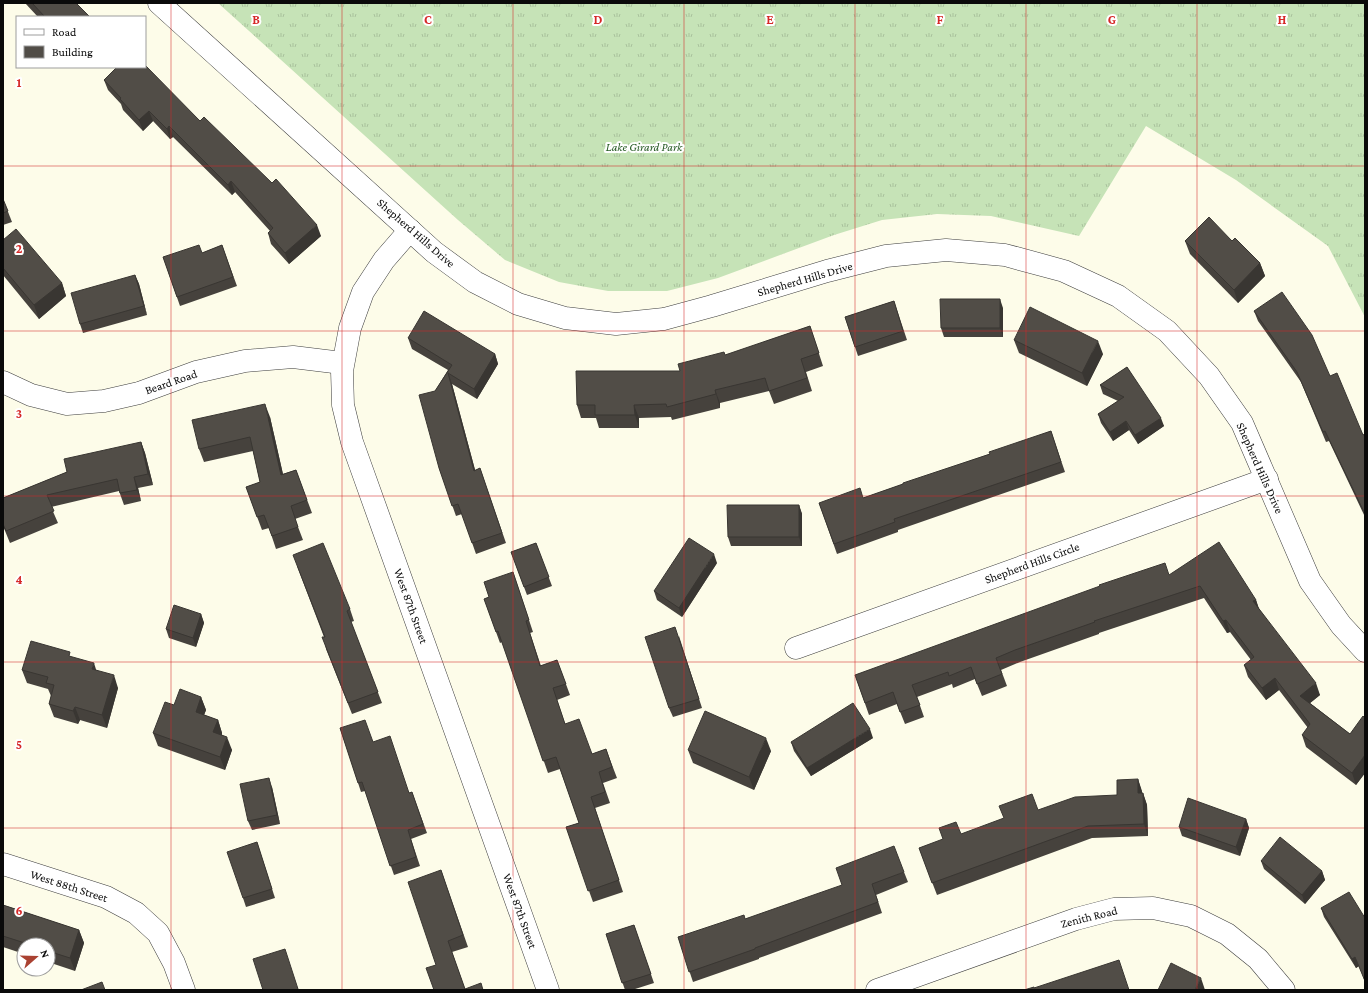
<svg xmlns="http://www.w3.org/2000/svg" width="1368" height="993" font-family="'Crimson Pro',serif">
	<style>
		.grass { fill: url(#grass-tufts) }
		.lines { fill: none; stroke-linecap: round; stroke-linejoin: round }
		.minor-casing { stroke: #3d3d3d; stroke-width: 23 }
		.minor { stroke: #fff; stroke-width: 22 }
		.wall { fill: #46423d }
		.shaded-wall { fill: #393632 }
		.building { fill: #514d47; stroke: #393632 }
		.grid { fill: none; stroke: #d62828; stroke-width: 1; stroke-opacity: 0.55 }
		.labels { text-anchor: middle; dominant-baseline: central; stroke-width: 4; stroke-linejoin: round; paint-order: stroke }
		.park-label { font-size: 12px; font-style: italic; fill: #245922; stroke: #fff }
		.street-label { font-size: 12px; fill: #0a0a0a; stroke: #fff }
		.grid-label { font-size: 13px; text-anchor: middle; font-weight: bold; fill: #d62828; stroke: #fff; stroke-width: 4; stroke-linejoin: round; paint-order: stroke }
	</style>
	<defs>
		<pattern id="grass-tufts" width="24" height="20" patternUnits="userSpaceOnUse"><rect width="24" height="20" fill="#c6e3b7"/><path d="M3 7l-1-3M5 7V3M7 7l1-3M15 17l-1-3M17 17v-4M19 17l1-3" fill="none" stroke="#a9c19c"/></pattern>
	</defs>
	<rect width="100%" height="100%" fill="#fdfce9"/>
	<!-- grass -->
	<path class="grass" d="M 218,3 L 1365,3 L 1365,317 L 1328,246 L 1236,180 L 1146,126 L 1079,236 L 991,216 L 937,214 L 882,220 L 834,235 L 718,278 L 667,291 L 608,291 L 559,282 L 505,260 L 458,220 Z"/>
	<g class="lines">
		<!-- minor casing -->
		<g class="minor-casing">
			<g id="minor">
				<path d="M 159,3 L 434,252 L 475,282 L 518,304 L 565,318 L 616,324 L 664,319 L 712,306 L 827,271 L 886,256 L 946,250 L 1005,255 L 1064,271 L 1118,296 L 1167,331 L 1209,376 L 1242,423 L 1310,581 L 1341,625 L 1365,651"/>
				<path d="M 410,230 L 384,260 L 363,292 L 350,328 L 342,371 L 343,405 L 352,442 L 548,990"/>
				<path d="M 3,382 L 31,395 L 67,404 L 104,401 L 139,393 L 196,372 L 245,361 L 293,357 L 342,363"/>
				<path d="M 796,648 L 1267,479"/>
				<path d="M 3,864 L 106,897 L 136,913 L 158,933 L 174,963 L 184,990"/>
				<path d="M 877,990 L 1076,919 L 1114,909 L 1153,908 L 1191,916 L 1227,934 L 1258,959 L 1284,990"/>
			</g>
		</g>
		<!-- minor -->
		<use href="#minor" class="minor"/>
	</g>
	<!-- wall -->
	<g class="wall">
		<path d="M 25,3 L 76,3 L 90,17 L 38,17 Z"/>
		<path d="M 104,80 L 200,121 L 321,236 L 289,264 L 271,244 L 268,233 L 270,231 L 235,192 L 232,195 L 173,137 L 170,139 L 153,121 L 143,131 L 123,110 L 121,104 L 108,90 Z"/>
		<path d="M 3,199 L 12,222 L 3,225 Z"/>
		<path d="M 3,240 L 62,283 L 66,296 L 39,319 L 3,275 Z"/>
		<path d="M 1185,241 L 1260,263 L 1265,276 L 1238,303 L 1190,254 Z"/>
		<path d="M 222,245 L 237,286 L 180,306 L 163,257 L 202,253 Z"/>
		<path d="M 135,275 L 139,284 L 147,315 L 83,333 L 80,324 Z"/>
		<path d="M 894,301 L 907,340 L 858,356 L 845,317 Z"/>
		<path d="M 1003,308 L 1003,337 L 944,337 L 941,328 Z"/>
		<path d="M 1254,311 L 1330,376 L 1363,435 L 1365,434 L 1365,517 L 1329,441 L 1326,442 L 1301,382 L 1258,321 Z"/>
		<path d="M 810,326 L 823,366 L 806,372 L 812,391 L 774,404 L 769,391 L 720,403 L 720,408 L 672,420 L 671,417 L 639,418 L 639,428 L 599,428 L 596,418 L 581,418 L 577,405 L 680,371 Z"/>
		<path d="M 408,338 L 495,354 L 498,364 L 477,399 L 452,384 L 475,470 L 480,468 L 506,543 L 476,554 L 462,514 L 456,516 L 439,468 L 435,391 L 448,370 L 412,349 Z"/>
		<path d="M 1014,340 L 1103,354 L 1087,386 L 1019,353 Z"/>
		<path d="M 1127,367 L 1164,426 L 1138,444 L 1129,430 L 1113,441 L 1101,423 L 1098,414 L 1118,401 L 1103,394 L 1100,385 Z"/>
		<path d="M 270,417 L 283,474 L 296,470 L 312,513 L 295,519 L 303,540 L 276,549 L 269,528 L 262,530 L 246,487 L 260,482 L 253,451 L 204,462 L 199,449 Z"/>
		<path d="M 1051,431 L 1065,472 L 898,530 L 898,532 L 837,554 L 819,503 L 863,498 L 990,454 Z"/>
		<path d="M 141,442 L 145,453 L 153,485 L 138,488 L 141,501 L 124,505 L 119,491 L 51,507 L 58,523 L 10,543 L 3,526 L 3,498 Z"/>
		<path d="M 799,505 L 802,514 L 802,546 L 731,546 L 728,537 Z"/>
		<path d="M 536,543 L 552,586 L 527,595 L 511,552 Z"/>
		<path d="M 717,563 L 682,617 L 657,600 L 654,591 Z"/>
		<path d="M 297,566 L 350,609 L 354,621 L 351,622 L 382,703 L 352,714 L 326,649 L 324,637 Z"/>
		<path d="M 513,572 L 533,632 L 530,633 L 541,666 L 557,660 L 570,695 L 557,700 L 565,724 L 592,754 L 606,749 L 617,778 L 603,783 L 610,803 L 595,808 L 623,892 L 593,902 L 566,827 L 579,823 L 560,769 L 548,773 L 502,642 L 500,643 L 484,599 L 489,597 Z"/>
		<path d="M 1170,575 L 1256,600 L 1259,609 L 1320,695 L 1310,703 L 1350,734 L 1365,718 L 1365,773 L 1356,785 L 1306,747 L 1302,735 L 1308,728 L 1279,690 L 1266,700 L 1248,677 L 1244,665 L 1251,660 L 1230,632 L 1227,633 L 1204,598 L 1099,633 L 1099,634 L 1020,662 L 1001,670 L 1007,686 L 982,696 L 975,679 L 953,688 L 952,684 L 917,697 L 924,717 L 905,724 L 897,704 L 869,715 L 855,675 Z"/>
		<path d="M 201,614 L 204,623 L 196,647 L 169,638 L 166,629 Z"/>
		<path d="M 679,636 L 702,708 L 673,717 L 669,708 Z"/>
		<path d="M 72,657 L 96,670 L 118,688 L 107,728 L 80,720 L 78,724 L 54,717 L 49,704 L 51,696 L 48,689 L 27,683 L 22,670 Z"/>
		<path d="M 201,697 L 206,710 L 204,715 L 218,720 L 222,733 L 222,735 L 232,750 L 225,770 L 158,746 L 153,733 L 174,705 Z"/>
		<path d="M 340,728 L 373,742 L 409,793 L 412,792 L 427,833 L 411,839 L 420,866 L 394,875 L 365,791 L 361,792 Z"/>
		<path d="M 873,738 L 811,776 L 794,751 L 791,742 Z"/>
		<path d="M 688,750 L 771,751 L 754,790 L 693,763 Z"/>
		<path d="M 1138,779 L 1142,793 L 1143,793 L 1147,805 L 1148,836 L 1092,838 L 937,895 L 919,848 L 961,834 L 1117,795 Z"/>
		<path d="M 272,787 L 280,824 L 252,830 L 248,821 Z"/>
		<path d="M 1246,819 L 1249,828 L 1240,856 L 1182,836 L 1179,827 Z"/>
		<path d="M 257,842 L 275,898 L 246,907 L 243,898 Z"/>
		<path d="M 1261,861 L 1322,871 L 1325,880 L 1305,904 L 1264,869 Z"/>
		<path d="M 441,870 L 468,947 L 452,952 L 465,989 L 483,990 L 434,990 L 436,965 Z"/>
		<path d="M 904,872 L 908,882 L 876,895 L 882,913 L 759,958 L 759,959 L 693,982 L 678,937 L 745,919 Z"/>
		<path d="M 3,905 L 79,930 L 84,943 L 75,971 L 48,962 L 48,945 L 24,945 L 24,954 L 3,947 Z"/>
		<path d="M 1321,908 L 1365,918 L 1365,982 L 1359,966 L 1356,968 L 1324,917 Z"/>
		<path d="M 634,925 L 654,983 L 632,990 L 625,990 L 606,934 Z"/>
	</g>
	<!-- shaded-wall -->
	<g class="shaded-wall">
		<path d="M 149,111 L 153,121 L 143,131 L 139,120 Z"/>
		<path d="M 169,126 L 173,137 L 170,139 L 167,129 Z"/>
		<path d="M 231,181 L 235,192 L 232,195 L 228,185 Z"/>
		<path d="M 317,225 L 321,236 L 289,264 L 285,253 Z"/>
		<path d="M 1260,263 L 1265,276 L 1238,303 L 1234,290 Z"/>
		<path d="M 135,275 L 139,284 L 147,315 L 144,306 Z"/>
		<path d="M 62,283 L 66,296 L 39,319 L 34,305 Z"/>
		<path d="M 1000,299 L 1003,308 L 1003,337 L 1000,328 Z"/>
		<path d="M 1098,341 L 1103,354 L 1087,386 L 1082,373 Z"/>
		<path d="M 495,354 L 498,364 L 477,399 L 474,389 Z"/>
		<path d="M 448,373 L 452,384 L 478,481 L 474,471 Z"/>
		<path d="M 715,390 L 720,403 L 720,408 L 716,394 Z"/>
		<path d="M 265,404 L 270,417 L 286,488 L 281,475 Z"/>
		<path d="M 634,405 L 639,418 L 639,428 L 635,415 Z"/>
		<path d="M 1161,418 L 1164,426 L 1138,444 L 1135,435 Z"/>
		<path d="M 1126,421 L 1129,430 L 1113,441 L 1110,432 Z"/>
		<path d="M 141,442 L 145,453 L 153,485 L 148,474 Z"/>
		<path d="M 134,477 L 138,488 L 141,501 L 137,490 Z"/>
		<path d="M 799,505 L 802,514 L 802,546 L 799,537 Z"/>
		<path d="M 714,554 L 717,563 L 682,617 L 679,608 Z"/>
		<path d="M 1256,600 L 1260,612 L 1253,601 Z"/>
		<path d="M 201,614 L 204,623 L 196,647 L 193,638 Z"/>
		<path d="M 1226,620 L 1230,632 L 1227,633 L 1223,621 Z"/>
		<path d="M 94,663 L 98,676 L 92,669 Z"/>
		<path d="M 114,675 L 118,688 L 107,728 L 102,715 Z"/>
		<path d="M 1275,678 L 1279,690 L 1266,700 L 1262,688 Z"/>
		<path d="M 1316,683 L 1320,695 L 1304,708 L 1300,696 Z"/>
		<path d="M 201,697 L 206,710 L 200,725 L 196,712 Z"/>
		<path d="M 75,707 L 80,720 L 78,724 L 73,711 Z"/>
		<path d="M 218,720 L 222,733 L 218,745 L 213,732 Z"/>
		<path d="M 870,729 L 873,738 L 811,776 L 807,768 Z"/>
		<path d="M 227,737 L 232,750 L 225,770 L 220,757 Z"/>
		<path d="M 766,738 L 771,751 L 754,790 L 749,777 Z"/>
		<path d="M 1365,755 L 1365,773 L 1356,785 L 1352,773 Z"/>
		<path d="M 269,778 L 272,787 L 280,824 L 277,815 Z"/>
		<path d="M 1138,779 L 1142,791 L 1142,805 L 1138,793 Z"/>
		<path d="M 1143,793 L 1147,805 L 1148,836 L 1144,824 Z"/>
		<path d="M 1246,819 L 1249,828 L 1240,856 L 1236,847 Z"/>
		<path d="M 1322,871 L 1325,880 L 1305,904 L 1302,895 Z"/>
		<path d="M 79,930 L 84,943 L 75,971 L 70,958 Z"/>
		<path d="M 1355,957 L 1359,966 L 1356,968 L 1352,959 Z"/>
		<path d="M 1201,978 L 1205,990 L 1195,990 Z"/>
	</g>
	<!-- building -->
	<g class="building">
		<path d="M 32,3 L 76,3 L 90,17 L 45,17 Z"/>
		<path d="M 145,65 L 200,121 L 204,117 L 272,183 L 276,179 L 317,225 L 285,253 L 268,233 L 273,228 L 231,181 L 228,185 L 169,126 L 167,129 L 149,111 L 139,120 L 120,99 L 121,98 L 104,80 L 117,67 L 145,67 Z"/>
		<path d="M 3,199 L 8,211 L 3,213 Z"/>
		<path d="M 1209,217 L 1232,241 L 1235,238 L 1260,263 L 1234,290 L 1185,241 Z"/>
		<path d="M 16,229 L 62,283 L 34,305 L 3,268 L 3,240 Z"/>
		<path d="M 199,245 L 202,253 L 222,245 L 233,277 L 177,297 L 163,257 Z"/>
		<path d="M 135,275 L 144,306 L 80,324 L 71,293 Z"/>
		<path d="M 1282,292 L 1312,335 L 1330,376 L 1337,373 L 1363,435 L 1365,434 L 1365,514 L 1325,431 L 1323,432 L 1297,372 L 1254,311 Z"/>
		<path d="M 940,299 L 1000,299 L 1000,328 L 941,328 Z"/>
		<path d="M 894,301 L 903,331 L 855,347 L 845,317 Z"/>
		<path d="M 1030,307 L 1098,341 L 1082,373 L 1014,340 Z"/>
		<path d="M 424,311 L 495,354 L 474,389 L 448,373 L 474,471 L 480,468 L 502,533 L 472,543 L 458,504 L 452,506 L 439,468 L 419,395 L 435,391 L 452,365 L 408,338 Z"/>
		<path d="M 810,326 L 819,353 L 801,359 L 807,378 L 769,391 L 765,378 L 715,390 L 716,394 L 667,407 L 666,404 L 634,405 L 635,415 L 595,415 L 595,405 L 577,405 L 576,371 L 680,371 L 678,364 L 724,352 L 725,355 Z"/>
		<path d="M 1127,367 L 1161,418 L 1135,435 L 1126,421 L 1110,432 L 1098,414 L 1124,397 L 1100,385 Z"/>
		<path d="M 265,404 L 281,475 L 296,470 L 307,500 L 291,506 L 298,527 L 272,536 L 264,515 L 257,517 L 246,487 L 260,482 L 250,437 L 199,449 L 192,420 Z"/>
		<path d="M 1051,431 L 1061,462 L 894,519 L 895,522 L 834,544 L 819,503 L 860,488 L 863,498 L 903,484 L 903,483 L 990,454 L 989,452 Z"/>
		<path d="M 141,442 L 148,474 L 134,477 L 137,490 L 120,493 L 117,479 L 47,495 L 54,511 L 6,531 L 3,524 L 3,498 L 67,472 L 64,459 Z"/>
		<path d="M 727,505 L 799,505 L 799,537 L 728,537 Z"/>
		<path d="M 689,538 L 714,554 L 679,608 L 654,591 Z"/>
		<path d="M 1219,542 L 1256,600 L 1253,601 L 1316,683 L 1300,696 L 1350,734 L 1363,716 L 1365,718 L 1365,755 L 1352,773 L 1302,735 L 1310,724 L 1275,678 L 1262,688 L 1244,665 L 1254,657 L 1226,620 L 1223,621 L 1200,586 L 1094,621 L 1095,622 L 1015,650 L 996,658 L 1002,674 L 977,684 L 971,667 L 949,676 L 948,672 L 912,685 L 920,705 L 900,712 L 893,692 L 865,703 L 855,675 L 1100,586 L 1099,585 L 1165,563 L 1169,575 Z"/>
		<path d="M 323,543 L 350,609 L 347,611 L 378,692 L 348,703 L 322,637 L 325,637 L 293,555 Z"/>
		<path d="M 536,543 L 549,577 L 524,587 L 511,552 Z"/>
		<path d="M 513,572 L 529,620 L 526,621 L 540,666 L 557,660 L 566,684 L 553,688 L 565,724 L 579,719 L 592,754 L 606,749 L 612,767 L 599,772 L 605,792 L 591,797 L 619,880 L 588,891 L 566,827 L 579,823 L 556,757 L 543,761 L 498,631 L 496,632 L 484,599 L 489,597 L 484,582 Z"/>
		<path d="M 174,605 L 201,614 L 193,638 L 166,629 Z"/>
		<path d="M 675,627 L 699,699 L 669,708 L 645,637 Z"/>
		<path d="M 31,641 L 70,652 L 69,656 L 94,663 L 92,669 L 114,675 L 102,715 L 75,707 L 73,711 L 49,704 L 54,685 L 46,683 L 48,677 L 22,670 Z"/>
		<path d="M 180,689 L 201,697 L 196,712 L 218,720 L 213,732 L 227,737 L 220,757 L 153,733 L 165,702 L 174,705 Z"/>
		<path d="M 853,703 L 870,729 L 807,768 L 791,742 Z"/>
		<path d="M 705,711 L 766,738 L 749,777 L 688,750 Z"/>
		<path d="M 365,720 L 373,742 L 390,736 L 409,793 L 412,792 L 423,824 L 408,830 L 416,857 L 390,866 L 362,782 L 358,783 L 340,728 Z"/>
		<path d="M 269,778 L 277,815 L 248,821 L 240,784 Z"/>
		<path d="M 1138,779 L 1138,793 L 1143,793 L 1144,824 L 1088,826 L 932,883 L 919,848 L 943,839 L 939,828 L 956,822 L 961,834 L 1004,818 L 999,806 L 1032,794 L 1038,810 L 1075,797 L 1117,795 L 1117,780 Z"/>
		<path d="M 1188,798 L 1246,819 L 1236,847 L 1179,827 Z"/>
		<path d="M 1280,837 L 1322,871 L 1302,895 L 1261,861 Z"/>
		<path d="M 257,842 L 272,889 L 243,898 L 227,852 Z"/>
		<path d="M 894,846 L 904,872 L 872,884 L 878,902 L 755,948 L 755,949 L 689,972 L 678,937 L 744,915 L 745,919 L 842,885 L 836,868 Z"/>
		<path d="M 441,870 L 463,935 L 448,941 L 465,989 L 481,983 L 483,990 L 434,990 L 426,968 L 436,965 L 408,882 Z"/>
		<path d="M 1349,892 L 1365,918 L 1365,981 L 1355,957 L 1352,959 L 1321,908 Z"/>
		<path d="M 3,905 L 79,930 L 70,958 L 48,951 L 48,945 L 31,945 L 3,936 Z"/>
		<path d="M 634,925 L 651,974 L 622,983 L 606,934 Z"/>
		<path d="M 285,949 L 298,989 L 296,990 L 263,990 L 253,959 Z"/>
		<path d="M 1119,960 L 1129,990 L 1024,990 L 1034,987 L 1034,988 Z"/>
		<path d="M 1171,963 L 1201,978 L 1195,990 L 1158,990 Z"/>
		<path d="M 102,982 L 105,990 L 81,990 Z"/>
	</g>
	<!-- grid -->
	<path class="grid" d="M 171,3 L 171,990M 342,3 L 342,990M 513,3 L 513,990M 684,3 L 684,990M 855,3 L 855,990M 1026,3 L 1026,990M 1197,3 L 1197,990M 3,166 L 1365,166M 3,331 L 1365,331M 3,496 L 1365,496M 3,662 L 1365,662M 3,828 L 1365,828"/>
	<g class="labels">
		<!-- park labels -->
		<g class="park-label">
			<text x="644" y="147">Lake Girard Park</text>
		</g>
		<!-- street labels -->
		<g class="street-label">
			<text transform="translate(416 233) rotate(41)">Shepherd Hills Drive</text>
			<text transform="translate(805 279) rotate(-16)">Shepherd Hills Drive</text>
			<text transform="translate(171 382) rotate(-19)">Beard Road</text>
			<text transform="translate(1260 468) rotate(66)">Shepherd Hills Drive</text>
			<text transform="translate(1032 563) rotate(-20)">Shepherd Hills Circle</text>
			<text transform="translate(411 606) rotate(70)">West 87th Street</text>
			<text transform="translate(69 886) rotate(18)">West 88th Street</text>
			<text transform="translate(520 911) rotate(70)">West 87th Street</text>
			<text transform="translate(1089 917) rotate(-14)">Zenith Road</text>
		</g>
	</g>
	<g class="grid-label">
		<text x="256" y="24">B</text>
		<text x="428" y="24">C</text>
		<text x="598" y="24">D</text>
		<text x="770" y="24">E</text>
		<text x="940" y="24">F</text>
		<text x="1112" y="24">G</text>
		<text x="1282" y="24">H</text>
		<text x="19" y="87">1</text>
		<text x="19" y="253">2</text>
		<text x="19" y="418">3</text>
		<text x="19" y="584">4</text>
		<text x="19" y="749">5</text>
		<text x="19" y="915">6</text>
	</g>
	<!-- border -->
	<rect width="1368" height="993" fill="none" stroke="#0a0a0a" stroke-width="8"/>
	<!-- legend -->
	<rect x="16" y="16" width="130" height="52" fill="#ffffff" stroke="#9d9d9d"/>
	<rect x="24" y="29" width="20" height="6" fill="#ffffff" stroke="#9d9d9d"/>
	<text x="52" y="36" font-size="12" fill="#0a0a0a">Road</text>
	<rect x="24" y="46" width="20" height="12" fill="#514d47" stroke="#9d9d9d"/>
	<text x="52" y="56" font-size="12" fill="#0a0a0a">Building</text>
	<!-- north arrow -->
	<g transform="translate(36 957) rotate(70)"><circle r="19" fill="#ffffff" stroke="#9d9d9d"/>
	<path d="M0-3L7 15L0 10L-7 15Z" fill="#aa4232"/>
	<text y="-6" font-size="11" font-weight="bold" text-anchor="middle" fill="#0a0a0a">N</text>
	</g>
</svg>
